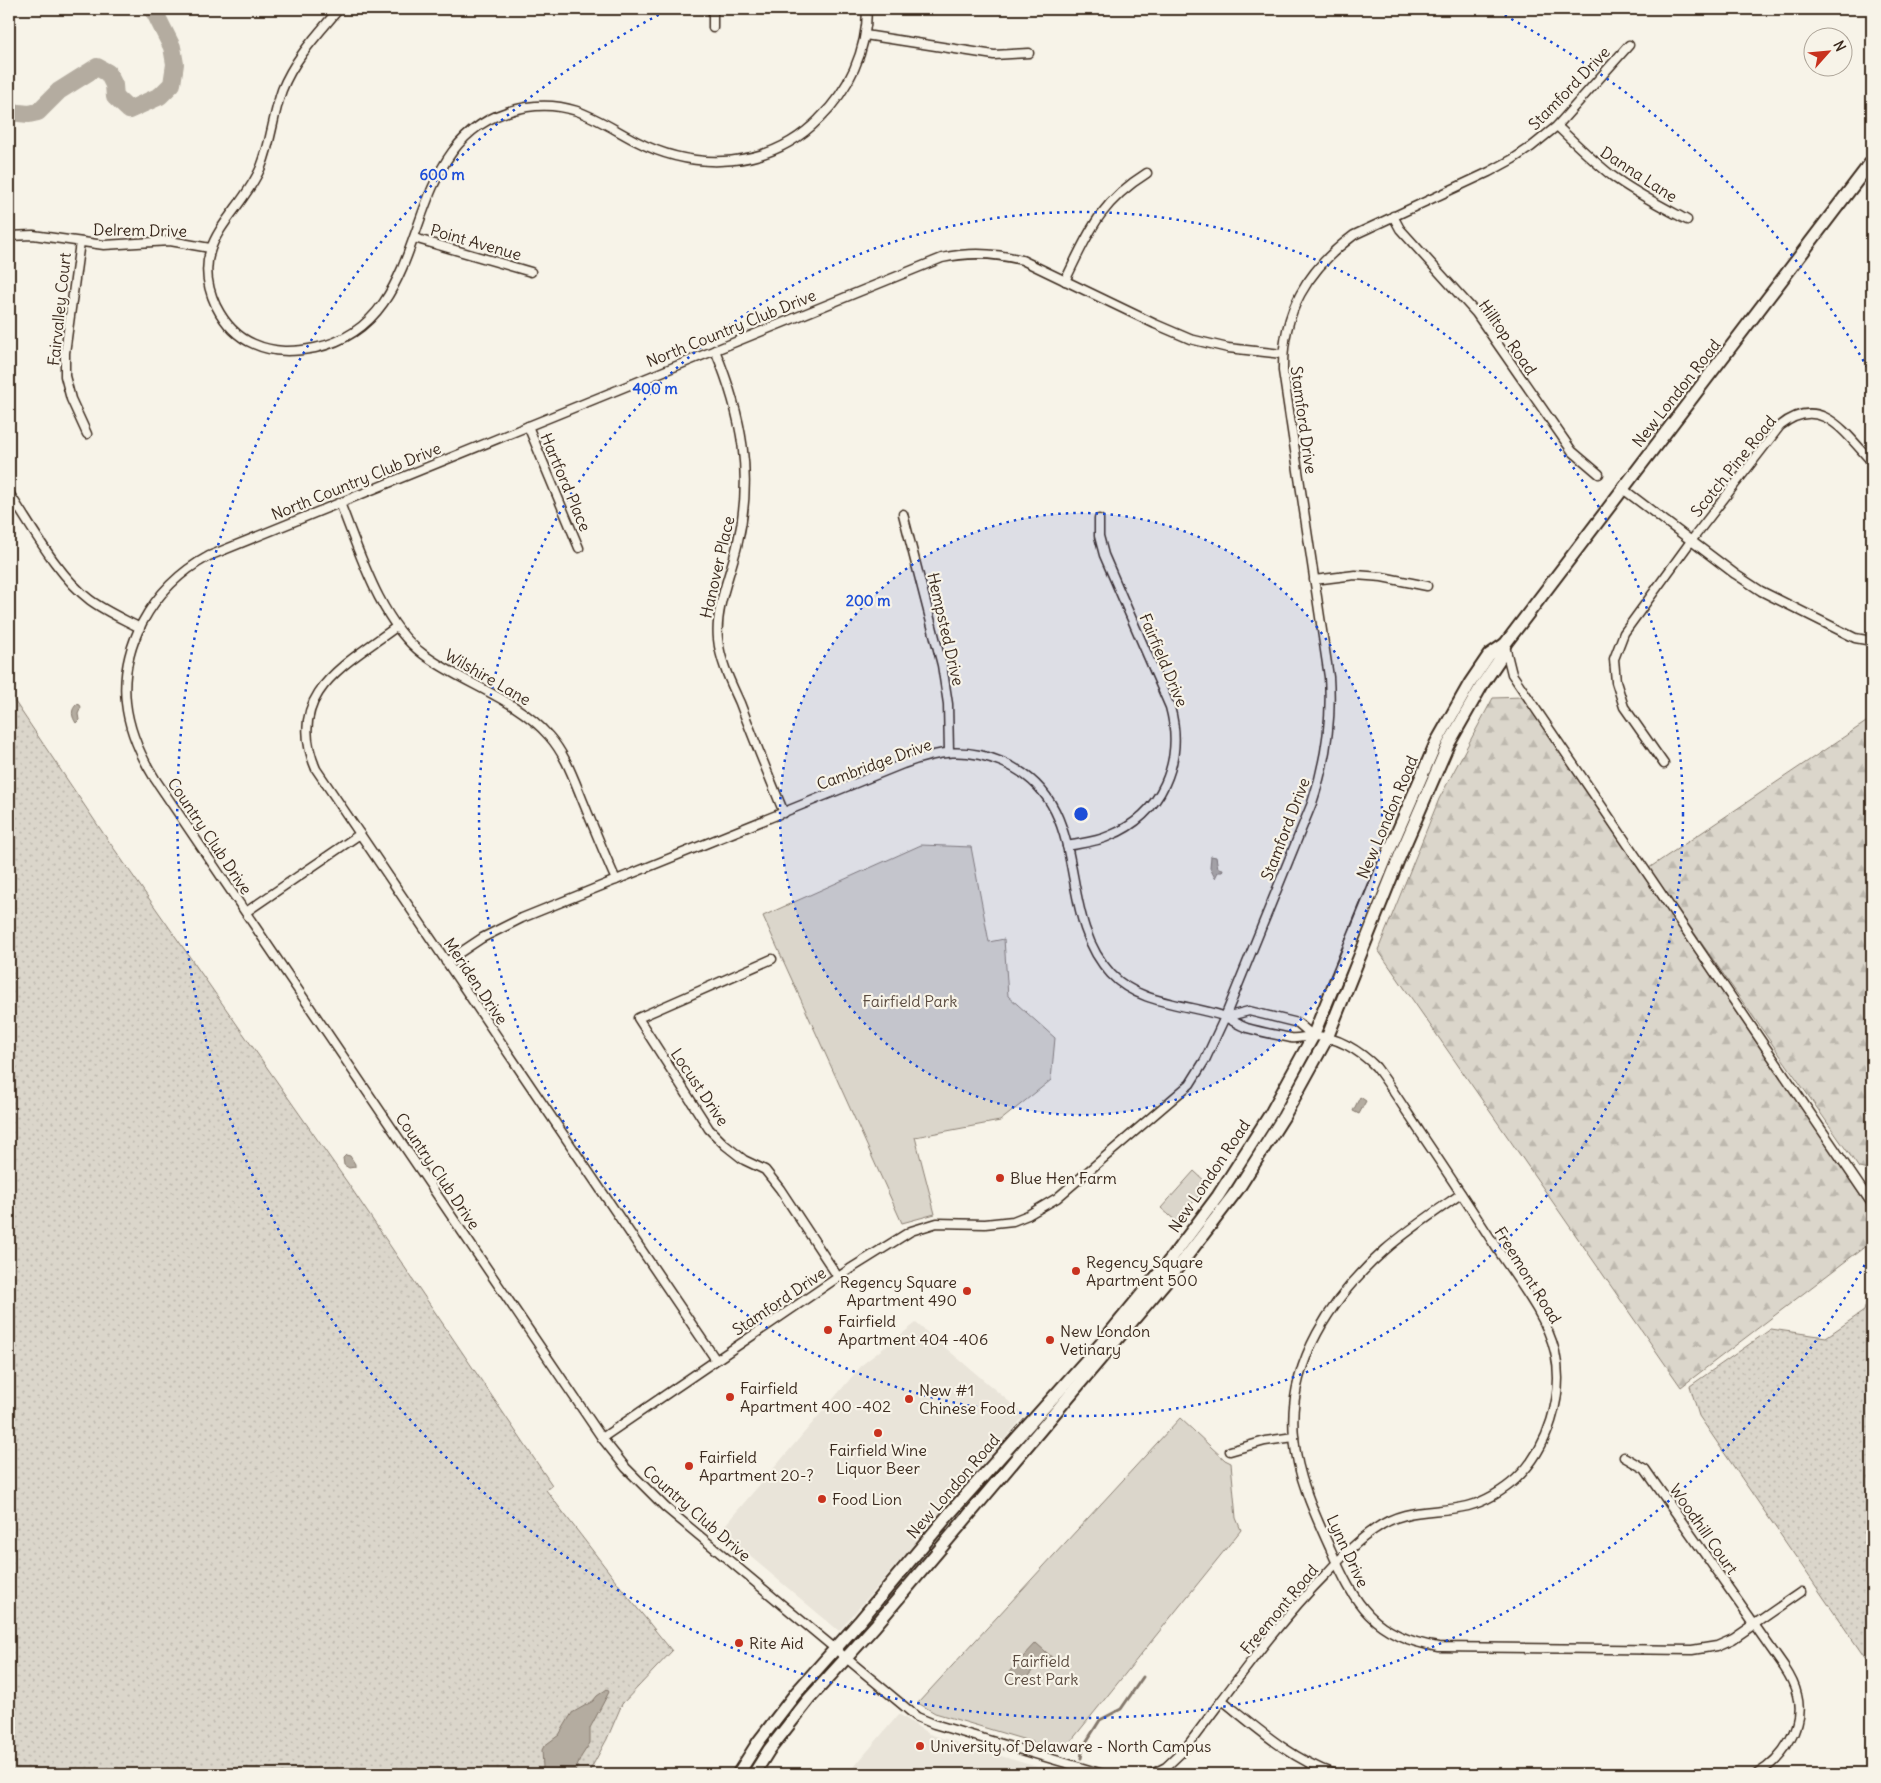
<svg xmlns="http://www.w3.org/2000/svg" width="1881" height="1783" font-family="Delius,sans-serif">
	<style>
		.built { fill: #e9e4d9 }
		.grass { fill: url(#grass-dots); stroke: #8b8074 }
		.forest { fill: url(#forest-firs); stroke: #8b8074 }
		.green { fill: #dbd6cb; stroke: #8b8074 }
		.water { fill: #b4aca0; stroke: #84786c }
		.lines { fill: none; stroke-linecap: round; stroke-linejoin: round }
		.stream { stroke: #84786c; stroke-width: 3 }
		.river { stroke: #b4aca0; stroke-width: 18 }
		.minor-casing { stroke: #3b2a1e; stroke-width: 11 }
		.secondary-casing { stroke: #3b2a1e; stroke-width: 15 }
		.minor { stroke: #f7f3e8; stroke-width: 8 }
		.secondary { stroke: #f7f3e8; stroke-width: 11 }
		.ring { fill: none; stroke: #1d4ed8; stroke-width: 2.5; stroke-dasharray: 2.5 5 }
		.poi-dot { fill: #c8321e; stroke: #f7f3e8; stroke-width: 2 }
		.labels { text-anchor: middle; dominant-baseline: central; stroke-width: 4.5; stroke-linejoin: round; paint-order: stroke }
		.street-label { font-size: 16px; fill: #3b2a1e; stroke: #f7f3e8 }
		.park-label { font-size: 16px; fill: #5b4c41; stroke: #f7f3e8 }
		.poi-label { font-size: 16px; fill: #3b2a1e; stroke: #f7f3e8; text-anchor: start }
		.centre { fill: #1d4ed8; stroke: #f7f3e8; stroke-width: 2.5 }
		.ring-label { font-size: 15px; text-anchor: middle; font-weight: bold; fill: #1d4ed8; stroke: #f7f3e8; stroke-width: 4.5; stroke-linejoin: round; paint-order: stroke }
	</style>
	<defs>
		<pattern id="grass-dots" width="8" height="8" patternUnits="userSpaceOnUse" patternTransform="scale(1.25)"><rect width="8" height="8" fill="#dbd6cb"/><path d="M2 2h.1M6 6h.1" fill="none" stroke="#bdb8ae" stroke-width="1.8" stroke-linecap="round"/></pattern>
		<pattern id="forest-firs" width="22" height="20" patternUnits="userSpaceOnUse" patternTransform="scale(1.25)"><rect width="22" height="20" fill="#dbd6cb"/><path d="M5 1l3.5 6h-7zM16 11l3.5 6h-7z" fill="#bdb8ae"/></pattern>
	</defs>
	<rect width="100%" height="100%" fill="#f7f3e8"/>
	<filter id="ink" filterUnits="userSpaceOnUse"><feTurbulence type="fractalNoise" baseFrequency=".02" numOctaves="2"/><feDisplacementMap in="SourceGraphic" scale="10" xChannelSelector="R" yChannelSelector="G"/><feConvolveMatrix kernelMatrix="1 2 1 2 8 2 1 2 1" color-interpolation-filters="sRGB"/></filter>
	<g filter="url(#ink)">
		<!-- built -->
		<g class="built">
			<path d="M 916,1323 L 1025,1415 L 839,1631 L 720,1531 L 863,1364 Z"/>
			<path d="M 899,1714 L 929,1734 L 1060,1774 L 848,1774 Z"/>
		</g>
		<!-- grass -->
		<g class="grass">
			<path d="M 9,693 L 101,830 L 347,1182 L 552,1485 L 546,1490 L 629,1598 L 672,1651 L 622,1704 L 607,1739 L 588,1774 L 9,1774 Z"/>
			<path d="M 1872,1282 L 1872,1668 L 1699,1416 L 1690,1386 L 1771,1329 L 1826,1337 L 1864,1311 Z"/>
		</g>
		<!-- forest -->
		<g class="forest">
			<path d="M 1522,697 L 1872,1213 L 1872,1241 L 1681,1387 L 1378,950 L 1439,799 L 1493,698 Z"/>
			<path d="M 1872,718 L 1872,1171 L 1859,1168 L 1649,868 Z"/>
		</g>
		<!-- green -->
		<g class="green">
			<path d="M 921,845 L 971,847 L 989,942 L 1004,939 L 1008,996 L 1055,1038 L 1051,1080 L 1000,1121 L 915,1137 L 935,1214 L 902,1223 L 763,916 Z"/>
			<path d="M 1194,1171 L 1208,1184 L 1177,1222 L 1161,1208 Z"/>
			<path d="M 1180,1418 L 1225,1460 L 1231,1463 L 1236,1518 L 1241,1530 L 1063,1751 L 935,1713 L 918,1703 Z"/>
		</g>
		<!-- water -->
		<g class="water">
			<path d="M 77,704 L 80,705 L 81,707 L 78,714 L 79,720 L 76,723 C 72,717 70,710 77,704 Z"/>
			<path d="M 1211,856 L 1216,857 L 1218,868 L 1223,869 L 1222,872 L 1218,872 L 1215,878 L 1210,868 Z"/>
			<path d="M 1360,1097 L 1366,1101 L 1359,1114 L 1353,1111 Z"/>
			<path d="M 346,1155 L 350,1156 L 355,1164 L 355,1167 L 349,1168 L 344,1165 L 343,1158 Z"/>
			<path d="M 1036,1643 L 1055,1660 L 1049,1668 L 1039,1663 L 1022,1683 L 1009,1672 Z"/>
			<path d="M 607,1689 L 609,1692 L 590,1728 L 590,1743 L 581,1757 L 574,1774 L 538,1774 L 543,1768 L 542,1750 L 544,1746 L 559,1735 L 572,1713 L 593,1701 L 597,1696 Z"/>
		</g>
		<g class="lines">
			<!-- stream -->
			<path class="stream" d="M 1081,1758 L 1083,1747 L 1100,1720 L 1121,1709 L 1143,1677"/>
			<!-- river -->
			<path class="river" d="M 9,112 L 29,114 L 38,112 L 59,91 L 97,67 L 108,73 L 114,85 L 115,97 L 129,110 L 160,96 L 172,84 L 175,64 L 172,47 L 153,9"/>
			<!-- minor casing -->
			<g class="minor-casing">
				<g id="minor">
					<path d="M 339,9 C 318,34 294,59 282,90 C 273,115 271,143 261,167 C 240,217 186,242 216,306 C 224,322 237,337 254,344 C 274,353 294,352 315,348 C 447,320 387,130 527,107 C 573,100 598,121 636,141 C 696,172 770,169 819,119 C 849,90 867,51 867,9"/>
					<path d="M 713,28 L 713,9"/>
					<path d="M 865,35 L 994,55 L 1029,53"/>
					<path d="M 1557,126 C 1575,143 1592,160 1611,175 C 1635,193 1661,206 1687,220"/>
					<path d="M 1393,216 L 1400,229 L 1476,313 L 1572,451 L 1599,474"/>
					<path d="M 9,236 L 33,235 L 104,245 L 170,241 L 210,248"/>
					<path d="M 414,238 L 531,272"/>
					<path d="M 80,242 L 65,353 L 65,376 L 71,399 L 87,434"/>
					<path d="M 1065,281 C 1089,232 1099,203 1147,173"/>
					<path d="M 715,350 C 742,415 754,476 737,546 C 730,576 715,608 718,639 C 720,661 731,683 740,703 C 754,740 769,776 784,813"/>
					<path d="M 528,426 L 579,548"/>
					<path d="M 1623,489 L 1735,574 L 1761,591 L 1855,638 L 1872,641"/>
					<path d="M 9,493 C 32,527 57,575 90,600 C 105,611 123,619 140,628"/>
					<path d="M 340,503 C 359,551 381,623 423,654 C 463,684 515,697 549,736 C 565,754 573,777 582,799 C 593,826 604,853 616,880"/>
					<path d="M 903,514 L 942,665 L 948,704 L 949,752"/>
					<path d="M 1314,580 L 1355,575 L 1382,577 L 1427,586"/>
					<path d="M 396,627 C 345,665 284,694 316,769 L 716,1360"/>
					<path d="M 1505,646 L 1512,674 L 1872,1204"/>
					<path d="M 1664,764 L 1624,707 L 1616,682 L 1614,659 L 1624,633 L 1691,541 L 1780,426 C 1821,393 1845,433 1872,462"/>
					<path d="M 1067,846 C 1081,843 1096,842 1109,836 C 1162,815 1185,761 1170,707 L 1104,555 L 1099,536 L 1099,519"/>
					<path d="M 246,912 L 360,834"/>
					<path d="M 772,959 L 638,1018 L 709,1129 L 725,1145 L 744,1160 L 765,1170 L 780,1189 L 838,1277"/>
					<path d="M 446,962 L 482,938 L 522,918 L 903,764 C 938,751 966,747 1002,762 C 1097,802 1052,911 1111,974 C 1139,1004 1186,1004 1223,1016 C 1231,1019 1238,1025 1247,1028 C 1261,1032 1277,1035 1291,1038 C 1298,1039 1306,1036 1313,1036 C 1337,1036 1360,1051 1376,1067 C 1392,1088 1406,1111 1420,1132 C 1445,1169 1470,1207 1494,1244 C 1515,1277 1546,1314 1555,1352 C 1565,1395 1548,1449 1516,1479 C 1503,1491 1484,1502 1468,1506 C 1434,1514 1405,1507 1375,1529 C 1357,1541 1342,1557 1327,1573 C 1274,1626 1231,1689 1185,1749 L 1166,1767 L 1152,1774"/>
					<path d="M 1225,1017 L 1249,1011 L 1298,1023 L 1313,1036"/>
					<path d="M 1461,1194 C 1435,1212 1409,1229 1385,1250 C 1332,1297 1287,1363 1294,1437 C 1297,1476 1314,1513 1330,1548 C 1355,1605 1373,1636 1438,1647 L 1692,1650 L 1717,1646 L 1733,1639 L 1801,1592"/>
					<path d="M 602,1438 L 850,1269 L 911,1231 L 937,1223 L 985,1224 L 1013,1221 L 1028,1215 L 1057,1198 L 1190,1084 L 1205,1060 L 1225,1017 L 1312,803 C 1326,761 1332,721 1329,677 L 1283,371 C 1282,312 1307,270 1354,235 L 1489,172 L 1513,159 L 1531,147 L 1557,126 L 1629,45"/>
					<path d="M 1230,1451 L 1265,1441 L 1294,1437"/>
					<path d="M 1624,1457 L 1645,1469 L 1784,1667 C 1790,1676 1795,1685 1797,1695 C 1805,1726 1783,1758 1757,1774"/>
					<path d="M 1222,1700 C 1257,1728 1291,1759 1334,1774"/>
					<path d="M 1103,1774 L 934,1724 L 917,1717 L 665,1507 L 626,1468 L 602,1438 L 155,779 C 123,728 114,678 142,623 C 158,593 179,572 209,556 L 942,258 C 969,252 995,253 1022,260 L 1155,324 L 1190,339 L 1228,348 L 1282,354"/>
				</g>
			</g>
			<!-- secondary casing -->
			<g class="secondary-casing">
				<g id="secondary">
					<path d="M 738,1774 L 759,1741 L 796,1693 L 859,1622 L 950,1513 L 1100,1345 L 1170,1260 L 1218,1196 L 1271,1113 L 1313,1036 L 1387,856 L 1436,743 L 1470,683 L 1489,655 L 1505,644 L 1872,161"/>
					<path d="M 754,1774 L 769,1750 L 809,1699 L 875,1626 L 1183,1261 L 1238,1189 L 1284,1116 L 1327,1038 L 1399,858 L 1448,745 L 1482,685 L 1501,657 L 1505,644"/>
				</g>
			</g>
			<!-- minor -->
			<use href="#minor" class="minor"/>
			<!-- secondary -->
			<use href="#secondary" class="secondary"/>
		</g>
	</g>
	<!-- distance rings -->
	<circle cx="1081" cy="814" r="301" fill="#1d4ed8" fill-opacity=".12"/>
	<g class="ring">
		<circle cx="1081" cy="814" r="301"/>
		<circle cx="1081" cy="814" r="602"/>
		<path d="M1872 1252A904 904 0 1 1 664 12M1498 12A904 904 0 0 1 1872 376"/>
	</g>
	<!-- markers -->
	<g class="poi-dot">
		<circle cx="1000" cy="1178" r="5"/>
		<circle cx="1076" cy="1271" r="5"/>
		<circle cx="967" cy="1291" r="5"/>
		<circle cx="828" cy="1330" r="5"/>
		<circle cx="1050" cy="1340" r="5"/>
		<circle cx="730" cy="1397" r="5"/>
		<circle cx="909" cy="1399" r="5"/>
		<circle cx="878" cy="1433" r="5"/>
		<circle cx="689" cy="1466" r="5"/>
		<circle cx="822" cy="1499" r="5"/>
		<circle cx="739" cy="1643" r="5"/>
		<circle cx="920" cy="1746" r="5"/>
	</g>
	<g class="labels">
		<!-- street labels -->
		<g class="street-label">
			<text transform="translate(1569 88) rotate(-46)">Stamford Drive</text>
			<text transform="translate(1639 174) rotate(33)">Danna Lane</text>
			<text transform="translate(140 230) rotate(1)">Delrem Drive</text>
			<text transform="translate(476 242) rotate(16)">Point Avenue</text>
			<text transform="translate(59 309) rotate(-84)">Fairvalley Court</text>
			<text transform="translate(731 328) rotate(-22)">North Country Club Drive</text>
			<text transform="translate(1508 337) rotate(55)">Hilltop Road</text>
			<text transform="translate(1676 393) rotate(-52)">New London Road</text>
			<text transform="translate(1304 420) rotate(82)">Stamford Drive</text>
			<text transform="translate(1733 466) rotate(-51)">Scotch Pine Road</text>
			<text transform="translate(356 481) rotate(-22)">North Country Club Drive</text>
			<text transform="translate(566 482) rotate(67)">Hartford Place</text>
			<text transform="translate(717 567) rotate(-77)">Hanover Place</text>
			<text transform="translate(946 629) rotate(77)">Hempsted Drive</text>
			<text transform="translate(1164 660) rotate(67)">Fairfield Drive</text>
			<text transform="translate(488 677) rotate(30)">Wilshire Lane</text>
			<text transform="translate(874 764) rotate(-20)">Cambridge Drive</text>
			<text transform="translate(1387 817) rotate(-67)">New London Road</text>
			<text transform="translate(1285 829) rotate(-69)">Stamford Drive</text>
			<text transform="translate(210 836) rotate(56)">Country Club Drive</text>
			<text transform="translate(476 981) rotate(56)">Meriden Drive</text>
			<text transform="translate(700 1087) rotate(56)">Locust Drive</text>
			<text transform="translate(438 1171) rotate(56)">Country Club Drive</text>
			<text transform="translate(1209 1176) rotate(-56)">New London Road</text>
			<text transform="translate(1528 1275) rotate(58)">Freemont Road</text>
			<text transform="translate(779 1301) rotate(-34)">Stamford Drive</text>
			<text transform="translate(953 1486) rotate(-49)">New London Road</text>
			<text transform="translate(697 1513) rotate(41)">Country Club Drive</text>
			<text transform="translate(1704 1529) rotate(55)">Woodhill Court</text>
			<text transform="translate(1348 1551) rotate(65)">Lynn Drive</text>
			<text transform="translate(1279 1609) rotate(-50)">Freemont Road</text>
		</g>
		<!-- park labels -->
		<g class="park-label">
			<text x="910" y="1001">Fairfield Park</text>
			<text x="1041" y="1661">Fairfield<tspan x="1041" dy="18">Crest Park</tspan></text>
		</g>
		<!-- poi labels -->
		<g class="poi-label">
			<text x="1010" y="1178">Blue Hen Farm</text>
			<text x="1086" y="1262">Regency Square<tspan x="1086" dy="18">Apartment 500</tspan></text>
			<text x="957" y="1282" text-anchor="end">Regency Square<tspan x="957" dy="18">Apartment 490</tspan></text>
			<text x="838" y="1321">Fairfield<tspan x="838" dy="18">Apartment 404 -406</tspan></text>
			<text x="1060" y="1331">New London<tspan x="1060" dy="18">Vetinary</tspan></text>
			<text x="740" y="1388">Fairfield<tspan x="740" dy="18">Apartment 400 -402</tspan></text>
			<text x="919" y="1390">New #1<tspan x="919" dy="18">Chinese Food</tspan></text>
			<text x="878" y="1450" text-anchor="middle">Fairfield Wine<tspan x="878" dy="18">Liquor Beer</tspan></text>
			<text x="699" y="1457">Fairfield<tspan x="699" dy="18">Apartment 20-?</tspan></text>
			<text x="832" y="1499">Food Lion</text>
			<text x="749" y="1643">Rite Aid</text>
			<text x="930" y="1746">University of Delaware - North Campus</text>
		</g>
	</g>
	<circle cx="1081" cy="814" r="8" class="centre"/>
	<g class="ring-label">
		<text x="442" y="180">600 m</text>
		<text x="655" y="394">400 m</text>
		<text x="868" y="606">200 m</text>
	</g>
	<!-- margin -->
	<rect width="1881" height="1783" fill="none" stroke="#f7f3e8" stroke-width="30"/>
	<rect x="15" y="15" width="1851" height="1753" fill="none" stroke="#3b2a1e" stroke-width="2" filter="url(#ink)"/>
	<!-- north arrow -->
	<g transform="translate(1828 52) rotate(63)"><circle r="24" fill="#f7f3e8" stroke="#aca397"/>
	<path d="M0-4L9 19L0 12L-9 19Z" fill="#c8321e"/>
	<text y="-8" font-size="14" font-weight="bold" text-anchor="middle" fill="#3b2a1e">N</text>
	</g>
</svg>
